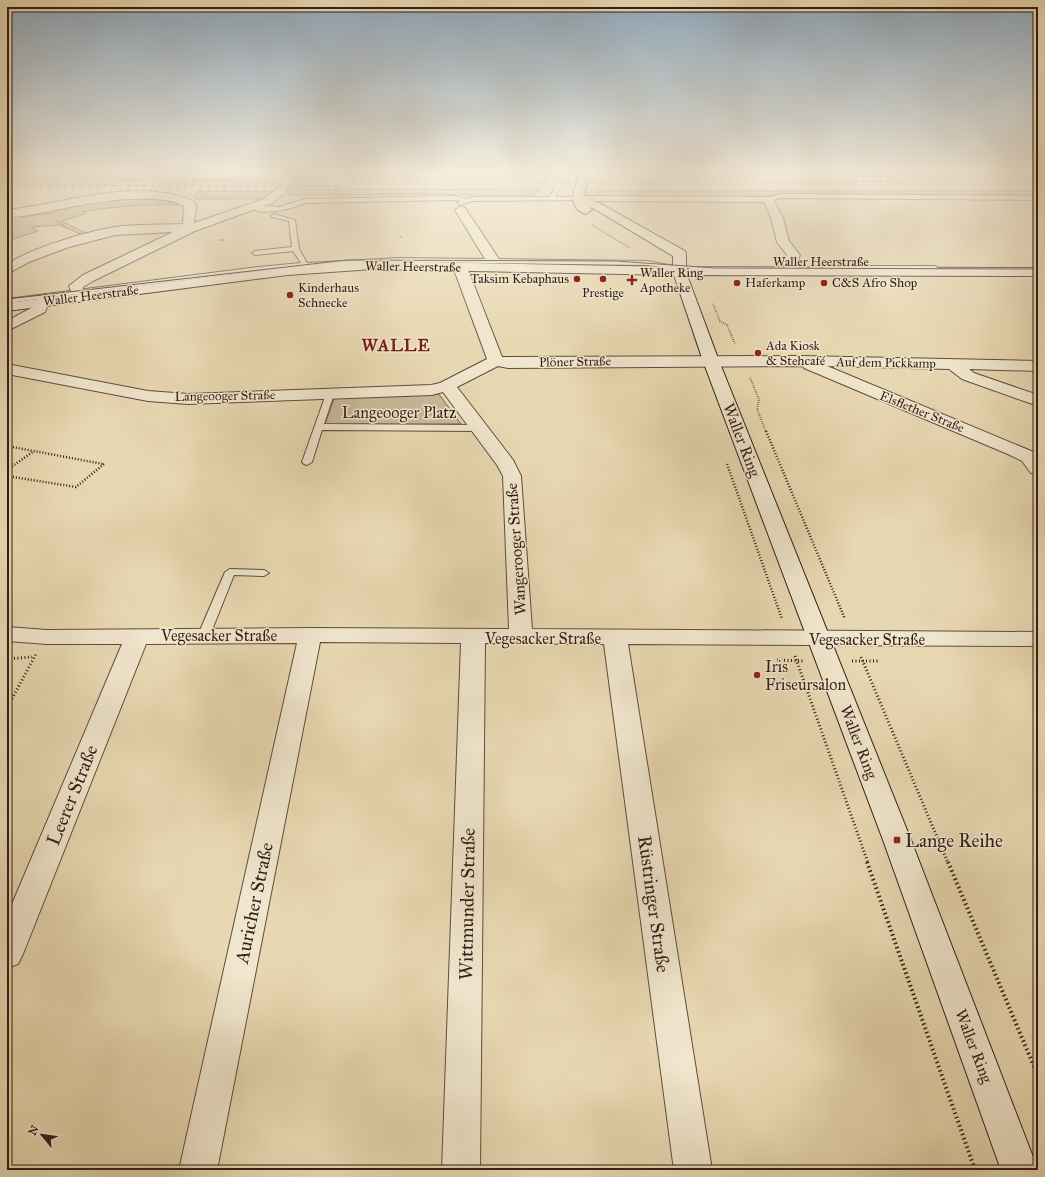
<svg xmlns="http://www.w3.org/2000/svg" width="1045" height="1177" font-family="'IM FELL Great Primer',serif">
	<style>
		.green { fill: #c9b898; stroke: #7d6b58 }
		.lines { fill: none; stroke-linecap: round; stroke-linejoin: round }
		.lane-casing { stroke: #5f4c3e; stroke-width: 2 }
		.street-casing { stroke: #5f4c3e; stroke-width: 2 }
		.secondary-casing { stroke: #311e18; stroke-width: 2 }
		.path-far4 { stroke: #311e18; stroke-width: 1.5; stroke-dasharray: 0.5 1; stroke-linecap: butt }
		.path-far3 { stroke: #311e18; stroke-width: 2; stroke-dasharray: 0.5 1.5; stroke-linecap: butt }
		.path-far2 { stroke: #311e18; stroke-width: 2.5; stroke-dasharray: 1 2; stroke-linecap: butt }
		.path-far1 { stroke: #311e18; stroke-width: 3; stroke-dasharray: 1 2.5; stroke-linecap: butt }
		.path { stroke: #311e18; stroke-width: 4; stroke-dasharray: 1.5 3; stroke-linecap: butt }
		.lane { fill: #f0e6cd; fill-rule: evenodd }
		.street { fill: #f0e6cd; fill-rule: evenodd }
		.secondary { fill: #f0e6cd; fill-rule: evenodd }
		.tram { stroke: #311e18; stroke-width: 1 }
		.rail { stroke: #311e18; stroke-width: 1.5; stroke-dasharray: 4 4; stroke-linecap: butt }
		.poi-dot { fill: #8f2418; stroke: #f0e6cd; stroke-width: 1.5 }
		.labels { text-anchor: middle; dominant-baseline: central; stroke-width: 3; stroke-linejoin: round; paint-order: stroke }
		.far-street-label { font-size: 13px; fill: #311e18; stroke: #f0e6cd }
		.far-poi-label { font-size: 13px; fill: #311e18; stroke: #f0e6cd; text-anchor: start }
		.street-label { font-size: 16px; fill: #311e18; stroke: #f0e6cd }
		.poi-label { font-size: 16px; fill: #311e18; stroke: #f0e6cd; text-anchor: start }
		.far-district-label { font-size: 17px; font-weight: bold; letter-spacing: 1px; fill: #7a1f14; stroke: #f0e6cd }
		.near-street-label { font-size: 19px; fill: #311e18; stroke: #f0e6cd }
		.near-poi-label { font-size: 19px; fill: #311e18; stroke: #f0e6cd; text-anchor: start }
	</style>
	<rect width="100%" height="100%" fill="#e8d8b2"/>
	<filter id="stains"><feTurbulence type="fractalNoise" baseFrequency=".005" numOctaves="4"/><feColorMatrix values="0 0 0 0 .2 0 0 0 0 .09 0 0 0 0 .02 0 0 0 .5 -.17"/></filter>
	<radialGradient id="worn" r=".72"><stop offset=".6" stop-color="#630" stop-opacity="0"/><stop offset="1" stop-color="#630" stop-opacity=".3"/></radialGradient>
	<!-- green -->
	<g class="green">
		<path d="M 7,172 L 191,172 L 187,177 Z"/>
		<path d="M 7,178 L 275,181 L 273,183 L 7,181 Z"/>
		<path d="M 293,189 L 540,190 L 533,195 L 528,196 L 430,194 L 287,195 Z"/>
		<path d="M 198,191 L 280,191 L 271,199 L 195,199 L 194,196 Z"/>
		<path d="M 596,191 L 1038,191 L 1038,195 L 778,194 L 760,197 L 602,197 Z"/>
		<path d="M 101,198 C 116,198 170,195 179,205 C 146,204 115,206 82,212 L 85,214 L 61,221 L 92,236 L 88,237 L 59,225 L 31,227 L 38,231 L 14,239 L 11,233 L 7,232 L 7,215 L 21,214 L 22,217 L 57,212 L 54,209 Z"/>
		<path d="M 438,393 L 461,424 L 325,425 L 335,396 Z"/>
	</g>
	<g class="lines">
		<!-- lane casing -->
		<g class="lane-casing">
			<g id="lane">
				<path d="M 562,172 L 568,172 L 555,197 L 579,197 L 581,200 L 473,201 L 460,205 L 457,203 L 461,201 L 454,200 L 306,203 C 290,209 263,217 248,207 L 251,205 L 279,207 L 305,199 L 454,196 L 467,199 L 472,197 L 550,197 Z"/>
				<path d="M 781,194 L 1038,196 L 1038,200 L 781,198 L 768,201 L 765,199 Z"/>
				<path d="M 274,214 L 295,220 L 299,249 L 307,263 L 398,258 L 647,261 L 691,269 L 688,271 L 647,265 L 398,262 L 342,264 L 258,271 L 7,303 L 7,299 L 258,267 L 301,263 L 293,251 L 255,255 L 252,253 L 255,251 L 292,247 L 289,221 L 272,217 L 271,216 Z"/>
				<path d="M 827,266 L 935,266 L 938,268 L 935,270 L 825,269 L 824,268 Z"/>
				<path d="M 330,391 L 334,394 L 324,424 L 479,425 L 483,428 L 479,431 L 322,430 L 312,462 L 307,465 L 304,464 L 302,462 L 326,394 Z"/>
				<path d="M 230,569 L 264,570 L 269,573 L 264,576 L 234,575 L 210,635 L 204,639 L 200,638 L 198,635 L 225,572 Z"/>
			</g>
		</g>
		<!-- street casing -->
		<g class="street-casing">
			<g id="street">
				<path d="M 290,172 L 300,172 L 285,193 L 272,203 L 195,231 L 93,281 L 83,287 L 82,293 L 72,293 L 69,286 L 83,275 L 173,232 L 115,235 L 69,247 L 29,262 L 7,274 L 7,264 C 32,248 85,232 115,227 C 137,224 161,225 183,224 L 184,206 C 176,201 165,200 155,199 C 104,196 57,212 7,218 L 7,210 C 64,204 122,181 180,196 C 184,198 194,199 196,205 C 197,209 194,218 194,223 L 264,199 L 277,189 Z"/>
				<path d="M 579,196 L 772,197 L 783,218 L 789,241 L 800,255 L 795,266 L 785,266 L 783,263 L 787,255 L 777,242 L 771,218 L 764,202 L 575,201 L 573,199 Z"/>
				<path d="M 461,206 L 465,208 L 499,259 L 497,262 L 492,263 L 485,259 L 455,210 Z"/>
				<path d="M 460,263 L 465,264 L 467,267 L 502,357 L 801,356 L 1038,361 L 1038,371 L 969,369 L 974,373 L 1038,395 L 1038,406 L 962,379 L 949,369 L 827,366 L 1036,453 L 1038,456 L 1038,475 L 1031,473 L 1022,461 L 1010,455 L 804,368 L 803,366 L 508,368 L 498,366 L 457,387 L 513,460 L 521,476 L 532,629 L 1038,632 L 1038,646 L 628,644 L 712,1170 L 674,1170 L 604,644 L 485,643 L 480,1170 L 442,1170 L 461,643 L 320,642 L 217,1170 L 179,1170 L 297,643 L 146,644 L 23,954 L 18,964 L 7,968 L 7,916 L 122,644 L 47,644 L 7,641 L 7,627 L 47,630 L 310,628 L 509,629 L 503,476 L 497,465 L 443,392 L 432,395 L 188,404 L 148,401 L 7,374 L 7,364 L 148,391 L 188,394 L 431,385 L 440,383 L 487,359 L 453,267 L 455,264 Z"/>
				<path d="M 42,298 L 47,299 L 49,302 L 45,312 L 7,331 L 7,321 L 33,307 L 37,299 Z"/>
			</g>
		</g>
		<!-- secondary casing -->
		<g class="secondary-casing">
			<path id="secondary" d="M 581,172 L 591,172 L 585,190 L 585,197 L 601,204 L 685,251 L 686,254 L 686,267 L 1038,268 L 1038,276 L 687,275 L 719,361 L 911,840 L 1038,1170 L 1001,1170 L 883,840 L 703,361 L 674,275 L 373,269 L 288,275 L 7,311 L 7,303 L 288,267 L 373,261 L 673,267 L 673,256 L 593,208 L 590,207 L 592,210 L 586,214 C 565,208 575,185 581,172 Z"/>
		</g>
		<!-- path-far4 -->
		<g class="path-far4">
			<path d="M 204,197 L 231,197"/>
			<path d="M 57,221 L 66,227"/>
			<path d="M 592,225 L 630,248"/>
			<path d="M 401,236 L 401,238"/>
			<path d="M 219,240 L 225,240"/>
		</g>
		<!-- path-far3 -->
		<g class="path-far3">
			<path d="M 713,304 L 720,321 L 727,325 L 735,344"/>
			<path d="M 750,378 L 759,399 L 757,409 L 766,432"/>
		</g>
		<!-- path-far2 -->
		<g class="path-far2">
			<path d="M 766,431 L 845,619"/>
			<path d="M 7,446 L 103,464"/>
			<path d="M 727,464 L 782,619"/>
			<path d="M 7,470 L 34,451"/>
			<path d="M 7,476 L 76,487 L 104,464"/>
		</g>
		<!-- path-far1 -->
		<g class="path-far1">
			<path d="M 795,656 L 868,863"/>
			<path d="M 861,657 L 948,863"/>
			<path d="M 7,659 L 32,657"/>
			<path d="M 777,660 L 803,661"/>
			<path d="M 852,661 L 880,661"/>
			<path d="M 7,708 L 36,654"/>
		</g>
		<!-- path -->
		<g class="path">
			<path d="M 867,862 L 975,1170"/>
			<path d="M 948,862 L 1038,1076"/>
		</g>
		<!-- lane -->
		<use href="#lane" class="lane"/>
		<!-- street -->
		<use href="#street" class="street"/>
		<!-- secondary -->
		<use href="#secondary" class="secondary"/>
		<!-- tram -->
		<path class="tram" d="M 7,299 L 347,260 L 616,261 L 715,268 L 1038,269"/>
		<!-- rail -->
		<g class="rail">
			<path d="M 526,172 L 890,176"/>
			<path d="M 7,177 L 253,180 L 1038,182"/>
			<path d="M 7,185 L 340,186"/>
		</g>
	</g>
	<!-- sky -->
	<linearGradient id="sky" x2="0" y2="1"><stop stop-color="#8fa9be"/><stop offset="0.51" stop-color="#f5eddc"/><stop offset="1" stop-color="#f5eddc" stop-opacity="0"/></linearGradient>
	<rect width="1045" height="337" fill="url(#sky)"/>
	<!-- markers -->
	<g class="poi-dot">
		<circle cx="577" cy="279" r="4"/>
		<circle cx="603" cy="279" r="4"/>
		<path d="M630 274h4v4h4v4h-4v4h-4v-4h-4v-4h4z"/>
		<circle cx="737" cy="283" r="4"/>
		<circle cx="824" cy="283" r="4"/>
		<circle cx="290" cy="295" r="4"/>
		<circle cx="758" cy="353" r="4"/>
		<circle cx="757" cy="675" r="4"/>
		<rect x="893" y="836" width="8" height="8" rx="2"/>
	</g>
	<g class="labels">
		<!-- far-street labels -->
		<g class="far-street-label">
			<text x="821" y="262">Waller Heerstraße</text>
			<text transform="translate(413 267) rotate(1)">Waller Heerstraße</text>
			<text transform="translate(91 296) rotate(-7)">Waller Heerstraße</text>
			<text transform="translate(575 362) rotate(-1)">Plöner Straße</text>
			<text transform="translate(886 363) rotate(1)">Auf dem Pickkamp</text>
			<text transform="translate(225 396) rotate(-1)">Langeooger Straße</text>
			<text transform="translate(922 412) rotate(22)">Elsflether Straße</text>
		</g>
		<!-- far-poi labels -->
		<g class="far-poi-label">
			<text x="640" y="273">Waller Ring<tspan x="640" dy="15">Apotheke</tspan></text>
			<text x="569" y="279" text-anchor="end">Taksim Kebaphaus</text>
			<text x="745" y="283">Haferkamp</text>
			<text x="832" y="283">C&amp;S Afro Shop</text>
			<text x="298" y="288">Kinderhaus<tspan x="298" dy="15">Schnecke</tspan></text>
			<text x="603" y="293" text-anchor="middle">Prestige</text>
			<text x="766" y="346">Ada Kiosk<tspan x="766" dy="15">&amp; Stehcafé</tspan></text>
		</g>
		<!-- street labels -->
		<g class="street-label">
			<text x="399" y="412">Langeooger Platz</text>
			<text transform="translate(742 440) rotate(69)">Waller Ring</text>
			<text transform="translate(516 549) rotate(-94)">Wangerooger Straße</text>
			<text x="219" y="635">Vegesacker Straße</text>
			<text x="543" y="638">Vegesacker Straße</text>
			<text x="867" y="639">Vegesacker Straße</text>
			<text transform="translate(859 742) rotate(69)">Waller Ring</text>
			<text transform="translate(974 1046) rotate(69)">Waller Ring</text>
		</g>
		<!-- poi labels -->
		<g class="poi-label">
			<text x="765" y="666">Iris<tspan x="765" dy="18">Friseursalon</tspan></text>
		</g>
		<!-- far-district labels -->
		<g class="far-district-label">
			<text x="396" y="345">WALLE</text>
		</g>
		<!-- near-street labels -->
		<g class="near-street-label">
			<text transform="translate(72 795) rotate(-68)">Leerer Straße</text>
			<text transform="translate(254 903) rotate(-78)">Auricher Straße</text>
			<text transform="translate(467 904) rotate(-89)">Wittmunder Straße</text>
			<text transform="translate(654 904) rotate(82)">Rüstringer Straße</text>
		</g>
		<!-- near-poi labels -->
		<g class="near-poi-label">
			<text x="905" y="840">Lange Reihe</text>
		</g>
	</g>
	<!-- margin -->
	<rect width="1045" height="1177" fill="none" stroke="#e8d8b2" stroke-width="24"/>
	<rect x="8" y="8" width="1029" height="1161" fill="none" stroke="#311e18" stroke-width="2"/>
	<rect x="12" y="12" width="1021" height="1153" fill="none" stroke="#311e18"/>
	<!-- north arrow -->
	<g transform="translate(42 1135) rotate(299)" stroke="#f0e6cd" stroke-width="3" paint-order="stroke">
	<path d="M0-3L7 15L0 10L-7 15Z" fill="#311e18"/>
	<text y="-6" font-size="11" font-weight="bold" text-anchor="middle" fill="#311e18">N</text>
	</g>
	<rect width="100%" height="100%" filter="url(#stains)"/>
	<rect width="100%" height="100%" fill="url(#worn)"/>
</svg>
